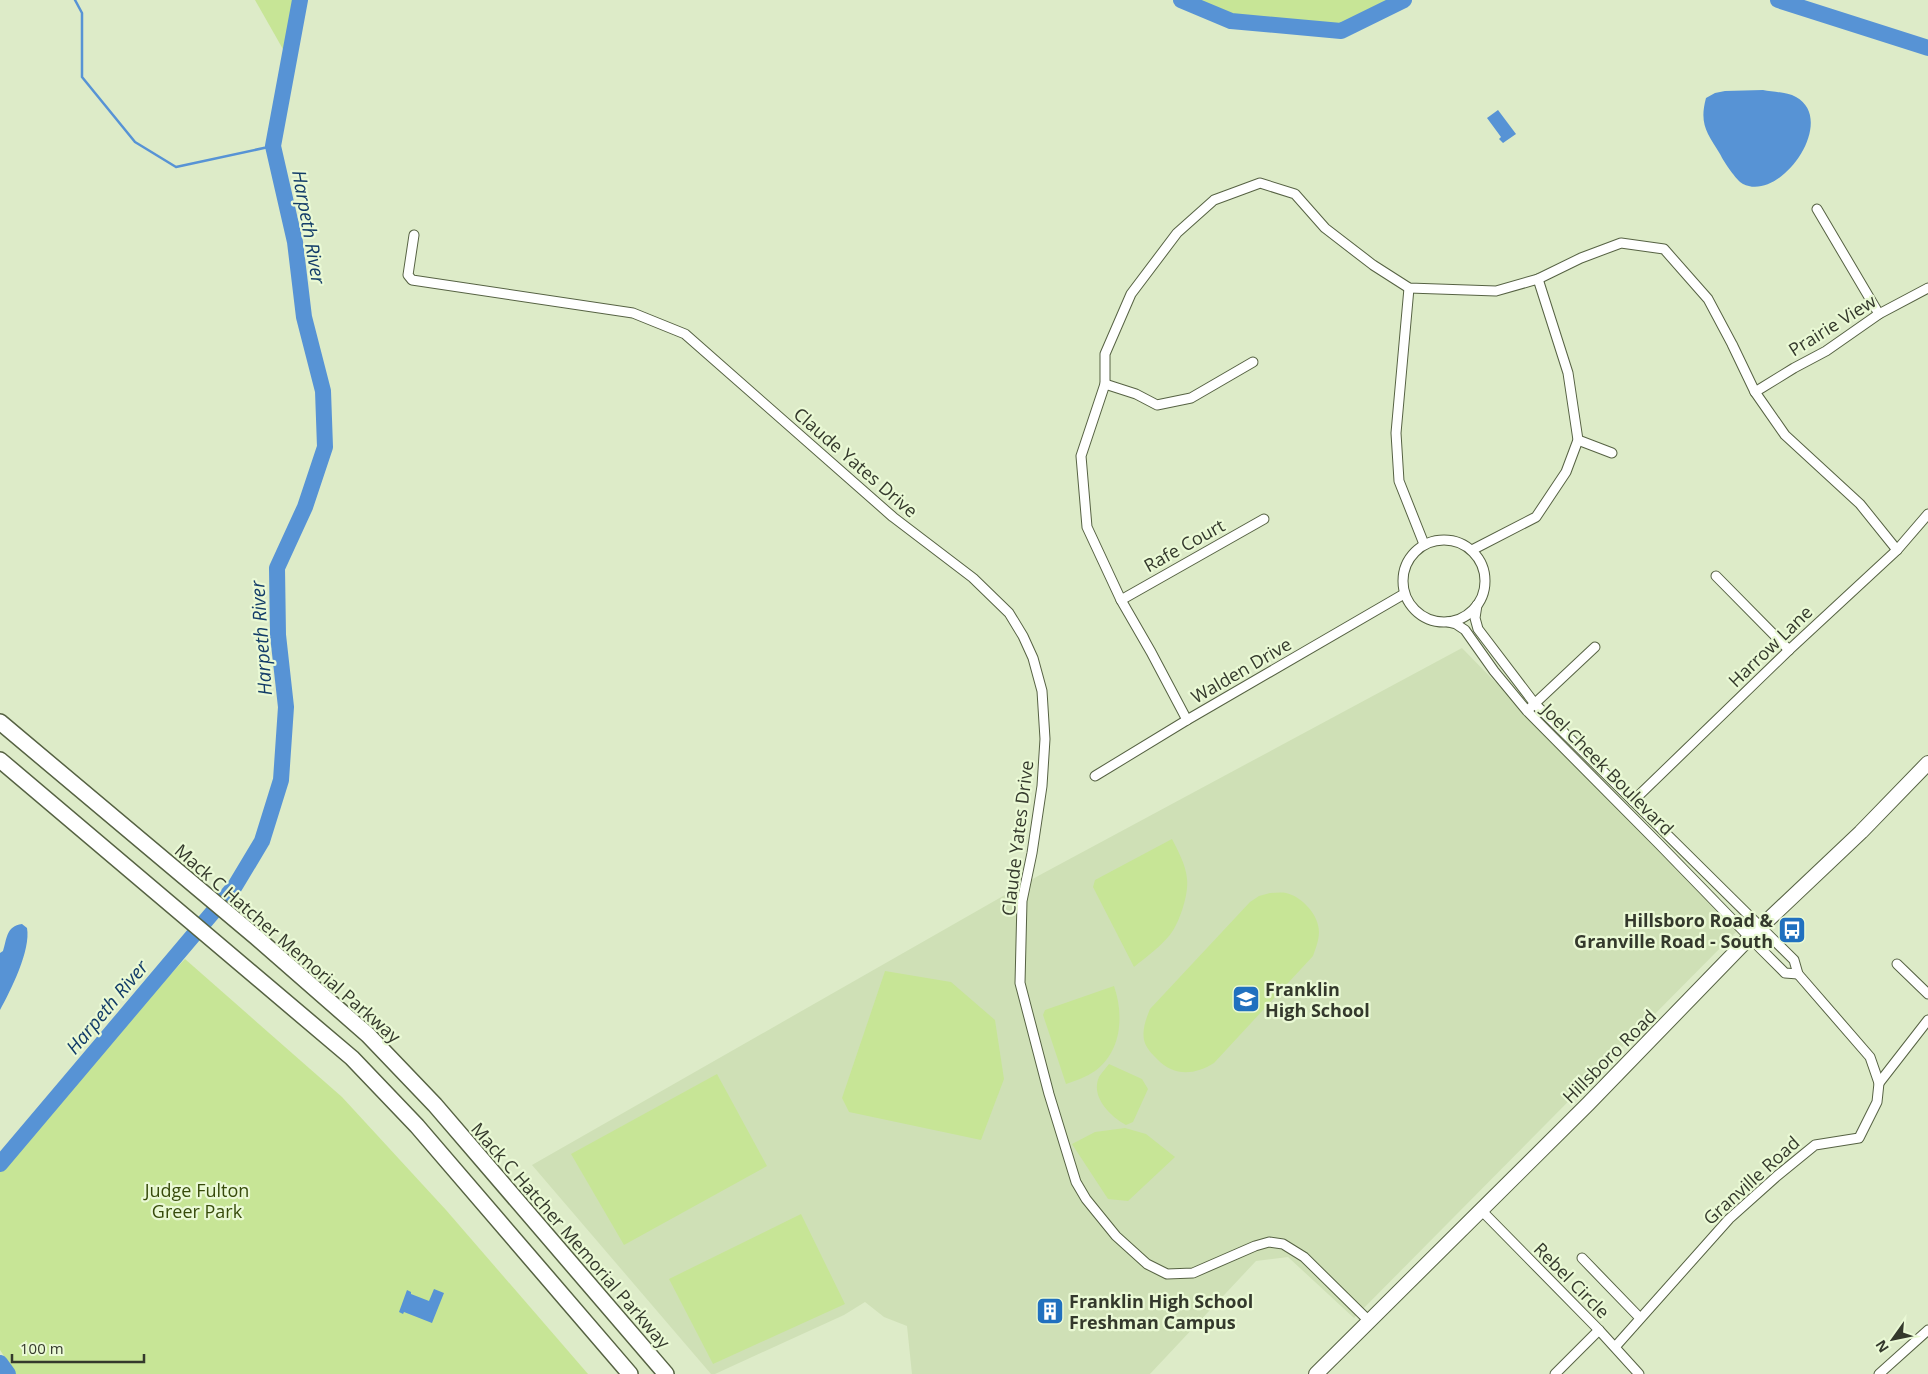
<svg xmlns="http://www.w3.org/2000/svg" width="1928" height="1374" font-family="'Open Sans',sans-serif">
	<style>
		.built { fill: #cfe0b6 }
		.green { fill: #c7e596 }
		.water { fill: #5793d5 }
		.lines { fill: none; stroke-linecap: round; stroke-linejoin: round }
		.stream { stroke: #5793d5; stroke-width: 2.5 }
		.river { stroke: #5793d5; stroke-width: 16 }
		.minor-casing { stroke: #566243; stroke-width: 11 }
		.primary-casing { stroke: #566243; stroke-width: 16 }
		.trunk-casing { stroke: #566243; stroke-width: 18 }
		.minor { stroke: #fff; stroke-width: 9 }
		.primary { stroke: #fff; stroke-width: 14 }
		.trunk { stroke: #fff; stroke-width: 15 }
		.labels { text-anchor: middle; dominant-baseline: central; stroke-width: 4.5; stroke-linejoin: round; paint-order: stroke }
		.street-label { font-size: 18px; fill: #34392c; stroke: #eaf9d5 }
		.poi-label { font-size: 18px; font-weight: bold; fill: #34392c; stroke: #eaf9d5; text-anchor: start }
		.park-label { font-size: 18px; fill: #374b0b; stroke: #eaf9d5 }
		.water-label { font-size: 19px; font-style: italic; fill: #123c68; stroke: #eaf9d5 }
	</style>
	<rect width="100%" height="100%" fill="#ddebc8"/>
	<!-- built -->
	<path class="built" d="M 1462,648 L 1738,930 L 1354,1318 L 1288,1257 L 1256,1261 L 1150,1374 L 912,1374 L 907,1326 L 884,1317 L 865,1302 L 844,1315 L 715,1374 L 711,1374 L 532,1165 L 1038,876 Z"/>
	<!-- green -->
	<g class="green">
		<path d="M 255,0 L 300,0 L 288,58 Z"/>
		<path d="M 1181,0 L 1404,0 L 1341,31 L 1231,21 Z"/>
		<path d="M 1172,839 C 1178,851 1186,865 1187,879 C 1189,894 1179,925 1169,936 C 1159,948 1146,957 1134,967 L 1093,887 L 1095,880 Z"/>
		<path d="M 1270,893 C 1275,893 1281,892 1286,893 C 1300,896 1315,911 1318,925 C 1321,936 1316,947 1313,956 L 1214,1063 C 1195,1075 1174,1077 1157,1059 C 1152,1054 1146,1048 1144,1040 C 1142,1029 1146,1019 1150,1009 L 1250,902 L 1259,896 Z"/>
		<path d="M 185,959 L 342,1097 L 446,1210 L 588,1374 L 16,1374 L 0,1350 L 0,1164 L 75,1075 Z"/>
		<path d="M 885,971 L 951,982 L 995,1020 L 1004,1079 L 981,1140 L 849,1112 L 842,1098 Z"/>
		<path d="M 1114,986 C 1124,1015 1122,1051 1095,1071 C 1086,1077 1075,1081 1066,1084 L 1043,1015 L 1045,1010 Z"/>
		<path d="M 1109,1064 L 1142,1079 L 1148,1089 L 1133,1122 L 1126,1125 C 1111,1117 1090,1097 1099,1077 C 1102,1072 1106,1068 1109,1064 Z"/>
		<path d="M 717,1074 L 767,1166 L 624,1245 L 571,1154 Z"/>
		<path d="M 1125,1128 L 1146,1134 L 1175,1157 L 1128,1201 L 1108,1199 L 1072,1144 L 1095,1132 Z"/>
		<path d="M 801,1214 L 845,1304 L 713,1364 L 669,1279 Z"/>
	</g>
	<!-- water -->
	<g class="water">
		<path d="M 1763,90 C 1773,92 1787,92 1796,97 C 1838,120 1781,203 1743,184 C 1736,180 1724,162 1720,154 C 1707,133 1699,124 1706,98 L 1715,93 L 1725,91 Z"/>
		<path d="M 1498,110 L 1516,134 L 1503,143 L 1499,139 L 1501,137 L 1487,118 Z"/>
		<path d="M 22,924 L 27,928 C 31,950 11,990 0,1010 L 0,953 L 3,951 C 7,939 6,926 22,924 Z"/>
		<path d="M 434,1289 L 444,1293 L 432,1323 L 404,1312 L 403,1314 L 399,1312 L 407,1290 L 411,1292 L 411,1294 L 429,1301 Z"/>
	</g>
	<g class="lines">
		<!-- stream -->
		<path class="stream" d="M 75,0 L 82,13 L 82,77 L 135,142 L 176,167 L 273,146"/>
		<!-- river -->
		<g class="river">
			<path d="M 1181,0 L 1231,21 L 1341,31 L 1404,0"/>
			<path d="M 1778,0 L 1928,48"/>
			<path d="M 0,1164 L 235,886 L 262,841 L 281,780 L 286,707 L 278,635 L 277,568 L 305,507 L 325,447 L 323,391 L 304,317 L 295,242 L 273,146 L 300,0"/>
			<path d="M 0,1363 L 8,1374"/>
		</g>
		<!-- minor casing -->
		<g class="minor-casing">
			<g id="minor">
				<path d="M 1817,209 L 1879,314"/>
				<path d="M 414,235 L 408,275 L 412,280 L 633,313 L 685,334 L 893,517 L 973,578 L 1009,613 L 1023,636 L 1033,658 L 1042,691 L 1045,739 L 1042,786 L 1032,853 L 1022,901 L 1020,983 L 1049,1094 L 1076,1182 L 1086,1199 L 1116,1236 L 1147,1264 L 1167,1274 L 1193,1273 L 1255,1246 L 1269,1242 L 1283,1244 L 1304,1257 L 1369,1321"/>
				<path d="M 1409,288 L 1396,433 L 1399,481 L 1424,544"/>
				<path d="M 1105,384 L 1136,394 L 1157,405 L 1191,398 L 1253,362"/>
				<path d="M 1755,392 L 1794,368 L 1826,351 L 1879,314 L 1928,288"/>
				<path d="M 1578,440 L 1612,453"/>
				<circle cx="1444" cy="581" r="41"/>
				<path d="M 1472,550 L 1536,517 L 1566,472 L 1578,440 L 1568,373 L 1538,279"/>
				<path d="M 1716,576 L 1789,650"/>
				<path d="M 1121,600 L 1264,519"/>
				<path d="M 1477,605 L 1475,618 L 1478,629 L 1535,704 L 1794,960 L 1798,974 L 1870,1057 L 1879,1083 L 1877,1102 L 1859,1138 L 1815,1145 L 1777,1176 L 1729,1219 L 1615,1347"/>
				<path d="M 1448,622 L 1456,624 L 1465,630 L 1494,671 L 1527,711 L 1659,844 L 1761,949 L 1785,973 L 1798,974"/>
				<path d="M 1530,708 L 1595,647"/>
				<path d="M 1187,720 L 1151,652 L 1121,600 L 1087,527 L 1081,456 L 1105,384 L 1105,354 L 1131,294 L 1177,233 L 1214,200 L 1260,183 L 1295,194 L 1325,228 L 1373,265 L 1409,288 L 1496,291 L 1538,279 L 1581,258 L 1621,243 L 1664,249 L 1708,299 L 1732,344 L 1755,392 L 1785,435 L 1860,504 L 1897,550"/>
				<path d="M 1095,776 L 1187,720 L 1404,594"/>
				<path d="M 1633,801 L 1789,650 L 1897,550 L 1928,514"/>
				<path d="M 1897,964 L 1928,994"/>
				<path d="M 1879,1083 L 1928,1020"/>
				<path d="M 1481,1210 L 1599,1330 L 1639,1374"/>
				<path d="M 1582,1258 L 1640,1318"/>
				<path d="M 1555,1374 L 1599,1330"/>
				<path d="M 1879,1374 L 1928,1330"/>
			</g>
		</g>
		<!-- primary casing -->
		<g class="primary-casing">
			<path id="primary" d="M 1316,1374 L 1588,1104 L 1750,937 L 1861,832 L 1928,763"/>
		</g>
		<!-- trunk casing -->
		<g class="trunk-casing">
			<g id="trunk">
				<path d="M 0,722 L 256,937 L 368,1035 L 435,1105 L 666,1374"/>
				<path d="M 0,760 L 352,1058 L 417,1126 L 630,1374"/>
			</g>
		</g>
		<!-- minor -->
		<use href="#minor" class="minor"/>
		<!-- primary -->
		<use href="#primary" class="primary"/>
		<!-- trunk -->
		<use href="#trunk" class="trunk"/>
	</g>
	<!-- icons -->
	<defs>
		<g id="bus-square" transform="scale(1.4375)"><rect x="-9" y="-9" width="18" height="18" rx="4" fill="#2070bf" stroke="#eaf9d5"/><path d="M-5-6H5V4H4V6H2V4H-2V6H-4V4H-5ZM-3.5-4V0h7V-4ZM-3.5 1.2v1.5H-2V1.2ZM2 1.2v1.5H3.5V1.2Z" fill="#fff"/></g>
		<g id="school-square" transform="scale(1.4375)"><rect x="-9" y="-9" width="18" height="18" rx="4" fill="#2070bf" stroke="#eaf9d5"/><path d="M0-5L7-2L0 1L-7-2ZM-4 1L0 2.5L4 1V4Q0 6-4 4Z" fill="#fff"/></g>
		<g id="building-square" transform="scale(1.4375)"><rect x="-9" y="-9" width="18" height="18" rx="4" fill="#2070bf" stroke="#eaf9d5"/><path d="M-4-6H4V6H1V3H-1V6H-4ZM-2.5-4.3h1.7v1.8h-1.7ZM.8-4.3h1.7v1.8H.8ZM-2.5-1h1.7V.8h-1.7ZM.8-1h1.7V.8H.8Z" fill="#fff"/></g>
	</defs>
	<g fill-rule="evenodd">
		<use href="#bus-square" x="1792" y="930"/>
		<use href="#school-square" x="1246" y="999"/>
		<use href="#building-square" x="1050" y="1311"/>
	</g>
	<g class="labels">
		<!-- street labels -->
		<g class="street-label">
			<text transform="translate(1832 325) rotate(-32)">Prairie View</text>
			<text transform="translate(856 462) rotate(41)">Claude Yates Drive</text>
			<text transform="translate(1184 545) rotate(-29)">Rafe Court</text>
			<text transform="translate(1770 646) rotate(-44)">Harrow Lane</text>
			<text transform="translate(1241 670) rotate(-30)">Walden Drive</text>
			<text transform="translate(1608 769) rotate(45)">Joel Cheek Boulevard</text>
			<text transform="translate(1017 838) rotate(-83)">Claude Yates Drive</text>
			<text transform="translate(288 943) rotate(41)">Mack C Hatcher Memorial Parkway</text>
			<text transform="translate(1609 1056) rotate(-45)">Hillsboro Road</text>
			<text transform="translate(1751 1180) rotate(-42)">Granville Road</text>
			<text transform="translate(571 1235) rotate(49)">Mack C Hatcher Memorial Parkway</text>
			<text transform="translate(1572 1280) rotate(45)">Rebel Circle</text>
		</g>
		<!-- poi labels -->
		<g class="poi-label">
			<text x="1773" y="920" text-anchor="end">Hillsboro Road &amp;<tspan x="1773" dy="21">Granville Road - South</tspan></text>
			<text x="1265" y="989">Franklin<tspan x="1265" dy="21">High School</tspan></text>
			<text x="1069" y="1301">Franklin High School<tspan x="1069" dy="21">Freshman Campus</tspan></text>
		</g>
		<!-- park labels -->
		<g class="park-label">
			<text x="197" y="1190">Judge Fulton<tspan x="197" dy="21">Greer Park</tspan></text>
		</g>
		<!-- water labels -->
		<g class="water-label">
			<text transform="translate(309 227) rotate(80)">Harpeth River</text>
			<text transform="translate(261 638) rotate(-94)">Harpeth River</text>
			<text transform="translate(107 1007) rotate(-50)">Harpeth River</text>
		</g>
	</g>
	<!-- north arrow -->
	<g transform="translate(1893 1339) rotate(237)" stroke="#eaf9d5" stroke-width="4" paint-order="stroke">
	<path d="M0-4L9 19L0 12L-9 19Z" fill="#34392c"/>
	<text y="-8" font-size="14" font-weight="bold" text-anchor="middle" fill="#34392c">N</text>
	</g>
	<!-- scale -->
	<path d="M12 1354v8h132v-8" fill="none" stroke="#34392c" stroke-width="2.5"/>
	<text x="20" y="1354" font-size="15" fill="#34392c" stroke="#eaf9d5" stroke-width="4" paint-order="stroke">100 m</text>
</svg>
